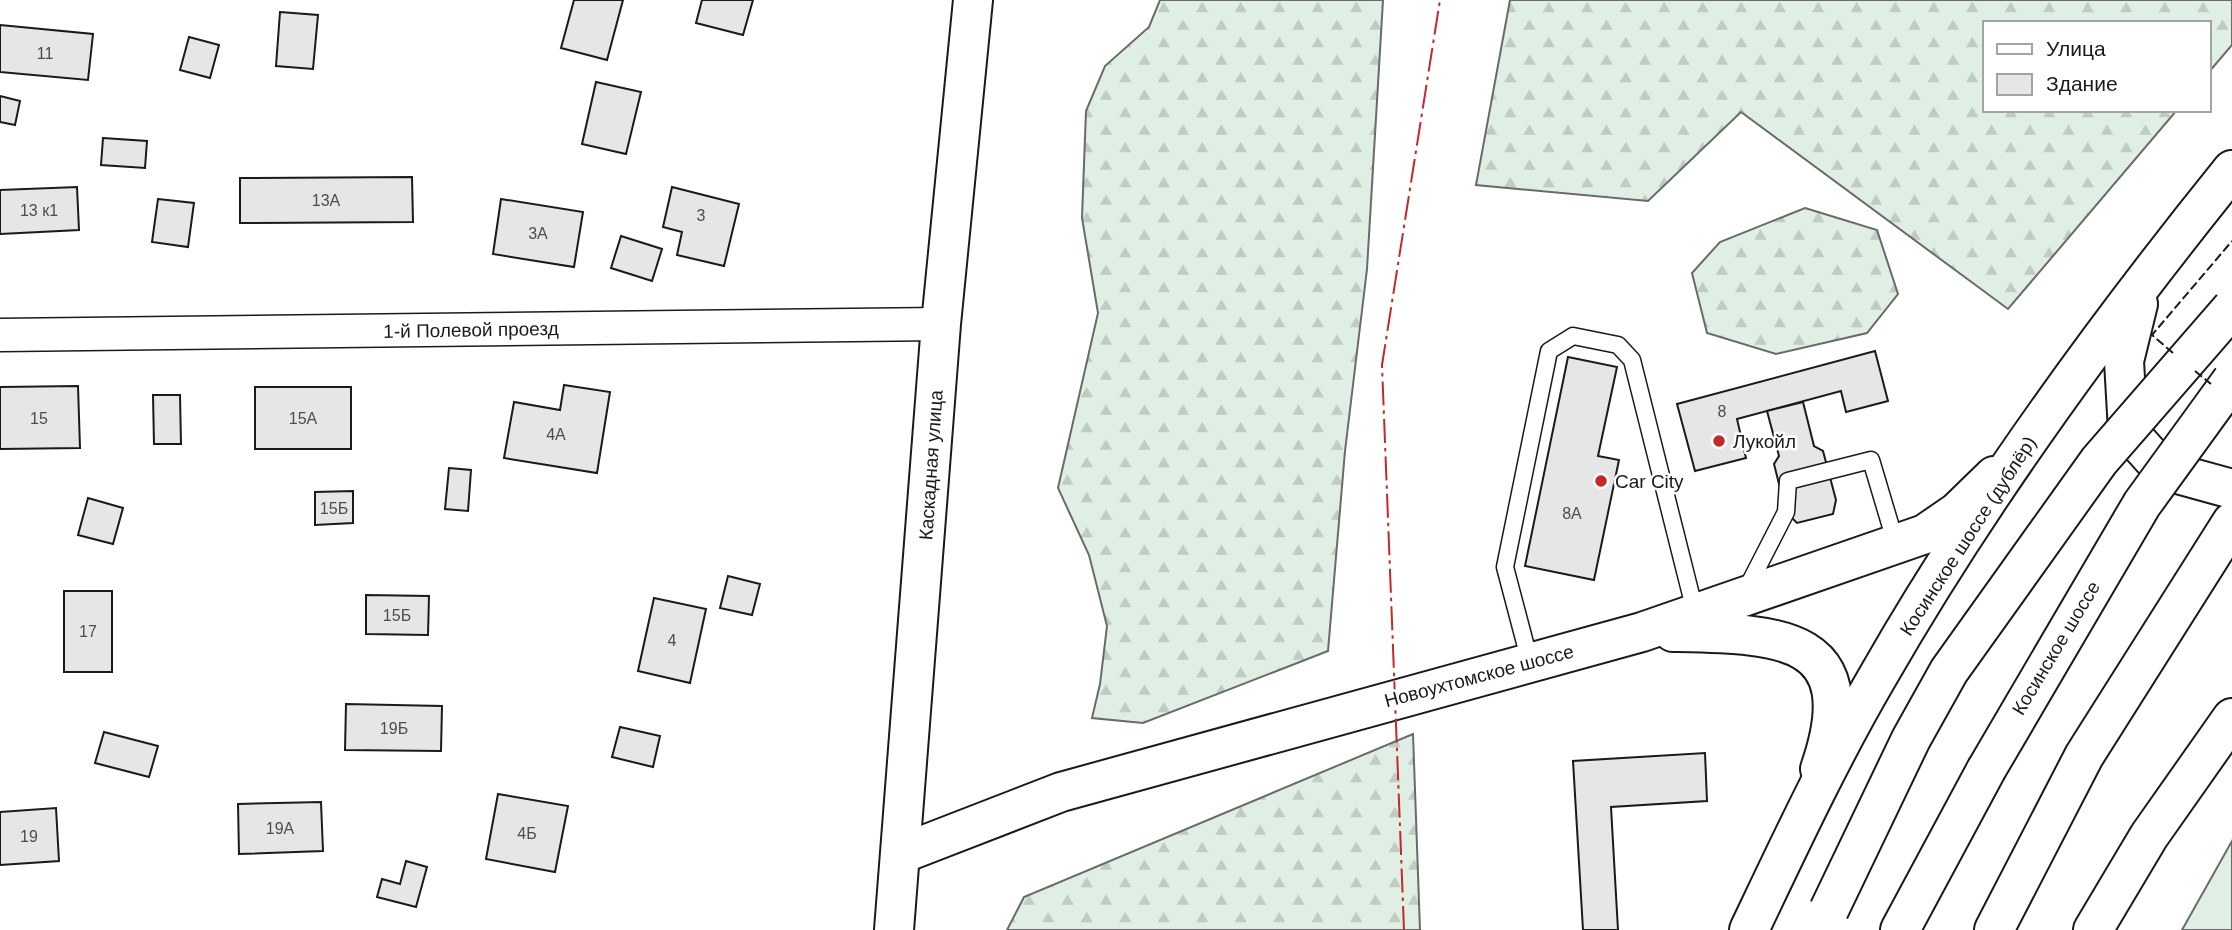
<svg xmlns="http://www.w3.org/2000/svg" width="2232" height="930" font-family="Helvetica,sans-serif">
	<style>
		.grass { fill: #e0efe3; stroke: #6a6a6a; stroke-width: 2 }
		.forest { fill: url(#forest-firs); stroke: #6a6a6a; stroke-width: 2 }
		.building { fill: #e6e6e6; stroke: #1a1a1a; stroke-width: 2 }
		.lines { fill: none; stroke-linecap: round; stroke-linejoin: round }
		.service-casing { stroke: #1a1a1a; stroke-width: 19 }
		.minor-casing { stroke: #1a1a1a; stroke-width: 35 }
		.tertiary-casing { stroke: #1a1a1a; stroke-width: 42 }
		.secondary-casing { stroke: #1a1a1a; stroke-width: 42 }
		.trunk-casing { stroke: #1a1a1a; stroke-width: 42 }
		.service { stroke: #fff; stroke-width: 16 }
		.minor { stroke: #fff; stroke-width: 32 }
		.tertiary { stroke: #fff; stroke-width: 38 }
		.secondary { stroke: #fff; stroke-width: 38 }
		.trunk { stroke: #fff; stroke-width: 38 }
		.secondary-bridge-casing { stroke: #1a1a1a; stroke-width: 42; stroke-linecap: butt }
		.trunk-bridge-casing { stroke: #1a1a1a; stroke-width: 42; stroke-linecap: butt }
		.secondary-bridge { stroke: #fff; stroke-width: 38 }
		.trunk-bridge { stroke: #fff; stroke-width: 38 }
		.fence { stroke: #1a1a1a; stroke-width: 2; stroke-dasharray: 9 3.5; stroke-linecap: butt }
		.power { stroke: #c62828; stroke-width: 2; stroke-dasharray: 24 5 3.5 5; stroke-linecap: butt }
		.poi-dot { fill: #c62828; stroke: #fff; stroke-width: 2.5 }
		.labels { text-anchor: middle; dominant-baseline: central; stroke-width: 5; stroke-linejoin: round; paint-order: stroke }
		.number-label { font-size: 16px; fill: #4d4d4d }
		.street-label { font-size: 19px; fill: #1a1a1a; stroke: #fff }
		.poi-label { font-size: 19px; fill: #1a1a1a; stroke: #fff; text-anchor: start }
	</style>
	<defs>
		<pattern id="forest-firs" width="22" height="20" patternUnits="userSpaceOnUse" patternTransform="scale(1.75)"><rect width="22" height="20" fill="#e0efe3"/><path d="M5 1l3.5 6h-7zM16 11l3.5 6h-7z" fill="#c0ccc2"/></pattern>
	</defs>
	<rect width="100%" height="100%" fill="#fff"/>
	<!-- grass -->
	<path class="grass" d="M 2232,841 L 2232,930 L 2182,930 Z"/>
	<!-- forest -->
	<g class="forest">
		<path d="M 1160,0 L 1383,0 L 1367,269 L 1345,451 L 1328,651 L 1143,723 L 1092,718 L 1100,684 L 1107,626 L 1089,555 L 1058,488 L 1098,313 L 1082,218 L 1086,111 L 1105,66 L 1149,27 Z"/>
		<path d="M 1510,0 L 2232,0 L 2232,45 L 2209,72 L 2209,23 L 1985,23 L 1985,110 L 2177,110 L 2008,309 L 1741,112 L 1648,201 L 1476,185 Z"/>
		<path d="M 1805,208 L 1877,230 L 1898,294 L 1867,333 L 1776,354 L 1707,333 L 1692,273 L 1720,242 Z"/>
		<path d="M 1413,734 L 1420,930 L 1007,930 L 1024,897 Z"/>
	</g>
	<!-- building -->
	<g class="building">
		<path d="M 574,0 L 623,0 L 607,60 L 561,48 Z"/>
		<path d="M 702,0 L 753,0 L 743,35 L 696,23 Z"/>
		<path d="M 280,12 L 318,15 L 313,69 L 276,66 Z"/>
		<path d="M 0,25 L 93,34 L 88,80 L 0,72 Z"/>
		<path d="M 189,37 L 219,45 L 210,78 L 180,70 Z"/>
		<path d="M 596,82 L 641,92 L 626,154 L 582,144 Z"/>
		<path d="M 0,96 L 20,101 L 15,125 L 0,122 Z"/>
		<path d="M 103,138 L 147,141 L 145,168 L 101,165 Z"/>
		<path d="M 412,177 L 413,222 L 240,223 L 240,178 Z"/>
		<path d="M 77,187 L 79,230 L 0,234 L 0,190 Z"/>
		<path d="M 672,187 L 739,204 L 724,266 L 677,255 L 682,232 L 663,227 Z"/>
		<path d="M 158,199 L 194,203 L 188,247 L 152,242 Z"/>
		<path d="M 501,199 L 583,212 L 574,267 L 493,254 Z"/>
		<path d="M 621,236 L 662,249 L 652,281 L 611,268 Z"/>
		<path d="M 1875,351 L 1888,401 L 1846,412 L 1841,391 L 1737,419 L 1746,458 L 1695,471 L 1677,404 Z"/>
		<path d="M 1568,357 L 1617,367 L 1598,456 L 1619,460 L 1594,580 L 1525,566 Z"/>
		<path d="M 564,385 L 610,392 L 597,473 L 504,458 L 514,402 L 560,410 Z"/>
		<path d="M 78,386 L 80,448 L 0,449 L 0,387 Z"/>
		<rect x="255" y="387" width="96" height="62"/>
		<path d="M 153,395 L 180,395 L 181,444 L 154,444 Z"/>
		<path d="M 1803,402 L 1814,446 L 1823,451 L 1836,500 L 1833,514 L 1797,523 L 1786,512 L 1774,464 L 1779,456 L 1767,411 Z"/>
		<path d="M 449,468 L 471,470 L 468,511 L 445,509 Z"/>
		<path d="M 353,491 L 353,523 L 315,525 L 315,492 Z"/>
		<path d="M 88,498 L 123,508 L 113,544 L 78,535 Z"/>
		<path d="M 728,576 L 760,584 L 752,615 L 720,608 Z"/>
		<rect x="64" y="591" width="48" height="81"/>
		<path d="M 366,595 L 429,596 L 428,635 L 366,634 Z"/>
		<path d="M 654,598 L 706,609 L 690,683 L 638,671 Z"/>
		<path d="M 346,704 L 442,706 L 441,751 L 345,750 Z"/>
		<path d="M 620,727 L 660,736 L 653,767 L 612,757 Z"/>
		<path d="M 104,732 L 158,746 L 149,777 L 95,763 Z"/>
		<path d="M 1705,753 L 1707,801 L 1611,807 L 1618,930 L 1583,930 L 1573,761 Z"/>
		<path d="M 498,794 L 568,806 L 555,872 L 486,859 Z"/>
		<path d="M 321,802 L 323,851 L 239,854 L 238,804 Z"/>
		<path d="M 56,808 L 59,861 L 0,865 L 0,812 Z"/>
		<path d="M 406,861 L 427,867 L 416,907 L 377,897 L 382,879 L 400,884 Z"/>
	</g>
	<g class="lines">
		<!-- service casing -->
		<g class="service-casing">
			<g id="service">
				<path d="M 1746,590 L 1786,512 L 1788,481 L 1871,460 L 1896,544"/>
				<path d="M 1530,662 L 1505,567 L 1549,351 L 1573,336 L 1618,345 L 1632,360 L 1696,615"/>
			</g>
		</g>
		<!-- minor casing -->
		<g class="minor-casing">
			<path id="minor" d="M 0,335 L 941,324"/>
		</g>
		<!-- tertiary casing -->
		<g class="tertiary-casing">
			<g id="tertiary">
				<path d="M 1673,632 C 1776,634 1867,633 1820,769"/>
				<path d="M 901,854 L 1061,792 L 1642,632 L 1925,534 L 1957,512 L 1994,476"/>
				<path d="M 894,930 L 941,324 L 973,0"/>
			</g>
		</g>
		<!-- secondary casing -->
		<g class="secondary-casing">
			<g id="secondary">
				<path d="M 2138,304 L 2124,361 L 2128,431 L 2163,470 L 2232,489"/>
				<path d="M 1749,930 C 1790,844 1830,758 1878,676 C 1978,501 2106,326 2232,170"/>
				<path d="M 2093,930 L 2149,836 L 2232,718"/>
			</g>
		</g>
		<!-- trunk casing -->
		<g class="trunk-casing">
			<g id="trunk">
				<path d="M 1900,930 L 1986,770"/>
				<path d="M 1994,930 L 2084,756 L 2232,522"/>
			</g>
		</g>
		<!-- service -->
		<use href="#service" class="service"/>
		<!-- minor -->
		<use href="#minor" class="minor"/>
		<!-- tertiary -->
		<use href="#tertiary" class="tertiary"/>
		<!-- secondary -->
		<use href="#secondary" class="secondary"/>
		<!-- trunk -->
		<use href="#trunk" class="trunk"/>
		<!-- secondary-bridge casing -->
		<g class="secondary-bridge-casing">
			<path id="secondary-bridge" d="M 1829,910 L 1911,739 L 1949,671 L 2099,461 L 2232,308"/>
		</g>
		<!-- trunk-bridge casing -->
		<g class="trunk-bridge-casing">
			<path id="trunk-bridge" d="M 1986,770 L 2142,504 L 2232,380"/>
		</g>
		<!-- secondary-bridge -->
		<use href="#secondary-bridge" class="secondary-bridge"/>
		<!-- trunk-bridge -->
		<use href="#trunk-bridge" class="trunk-bridge"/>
		<!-- fence -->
		<g class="fence">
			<path d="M 2173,353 L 2152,335 L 2232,241"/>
			<path d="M 2195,371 L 2211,384"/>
		</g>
		<!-- power -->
		<path class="power" d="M 1404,930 L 1382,365 L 1440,0"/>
	</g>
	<!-- markers -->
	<g class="poi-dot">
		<circle cx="1719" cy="441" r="7"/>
		<circle cx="1601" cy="481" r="7"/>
	</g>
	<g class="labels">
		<!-- number labels -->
		<g class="number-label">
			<text x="45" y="53">11</text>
			<text x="326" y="200">13А</text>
			<text x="39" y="210">13 к1</text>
			<text x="701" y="215">3</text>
			<text x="538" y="233">3А</text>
			<text x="1722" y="411">8</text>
			<text x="39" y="418">15</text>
			<text x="303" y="418">15А</text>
			<text x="556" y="434">4А</text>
			<text x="334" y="508">15Б</text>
			<text x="1572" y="513">8А</text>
			<text x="397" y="615">15Б</text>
			<text x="88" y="631">17</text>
			<text x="672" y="640">4</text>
			<text x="394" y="728">19Б</text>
			<text x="280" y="828">19А</text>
			<text x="527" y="833">4Б</text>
			<text x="29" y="836">19</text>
		</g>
		<!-- street labels -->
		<g class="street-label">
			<text transform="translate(471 330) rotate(-1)">1-й Полевой проезд</text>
			<text transform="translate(931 465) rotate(-86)">Каскадная улица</text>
			<text transform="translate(1968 536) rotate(-57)">Косинское шоссе (дублёр)</text>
			<text transform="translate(2056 648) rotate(-59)">Косинское шоссе</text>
			<text transform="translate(1479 676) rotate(-15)">Новоухтомское шоссе</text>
		</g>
		<!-- poi labels -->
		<g class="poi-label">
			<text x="1733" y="441">Лукойл</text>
			<text x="1615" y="481">Car City</text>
		</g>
	</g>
	<!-- legend -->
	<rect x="1983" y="21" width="228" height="91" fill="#ffffff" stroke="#a3a3a3" stroke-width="2"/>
	<rect x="1997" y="44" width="35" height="10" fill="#ffffff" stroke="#a3a3a3" stroke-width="2"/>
	<text x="2046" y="56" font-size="21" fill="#1a1a1a">Улица</text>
	<rect x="1997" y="74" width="35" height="21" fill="#e6e6e6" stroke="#a3a3a3" stroke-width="2"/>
	<text x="2046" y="91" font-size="21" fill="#1a1a1a">Здание</text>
</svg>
